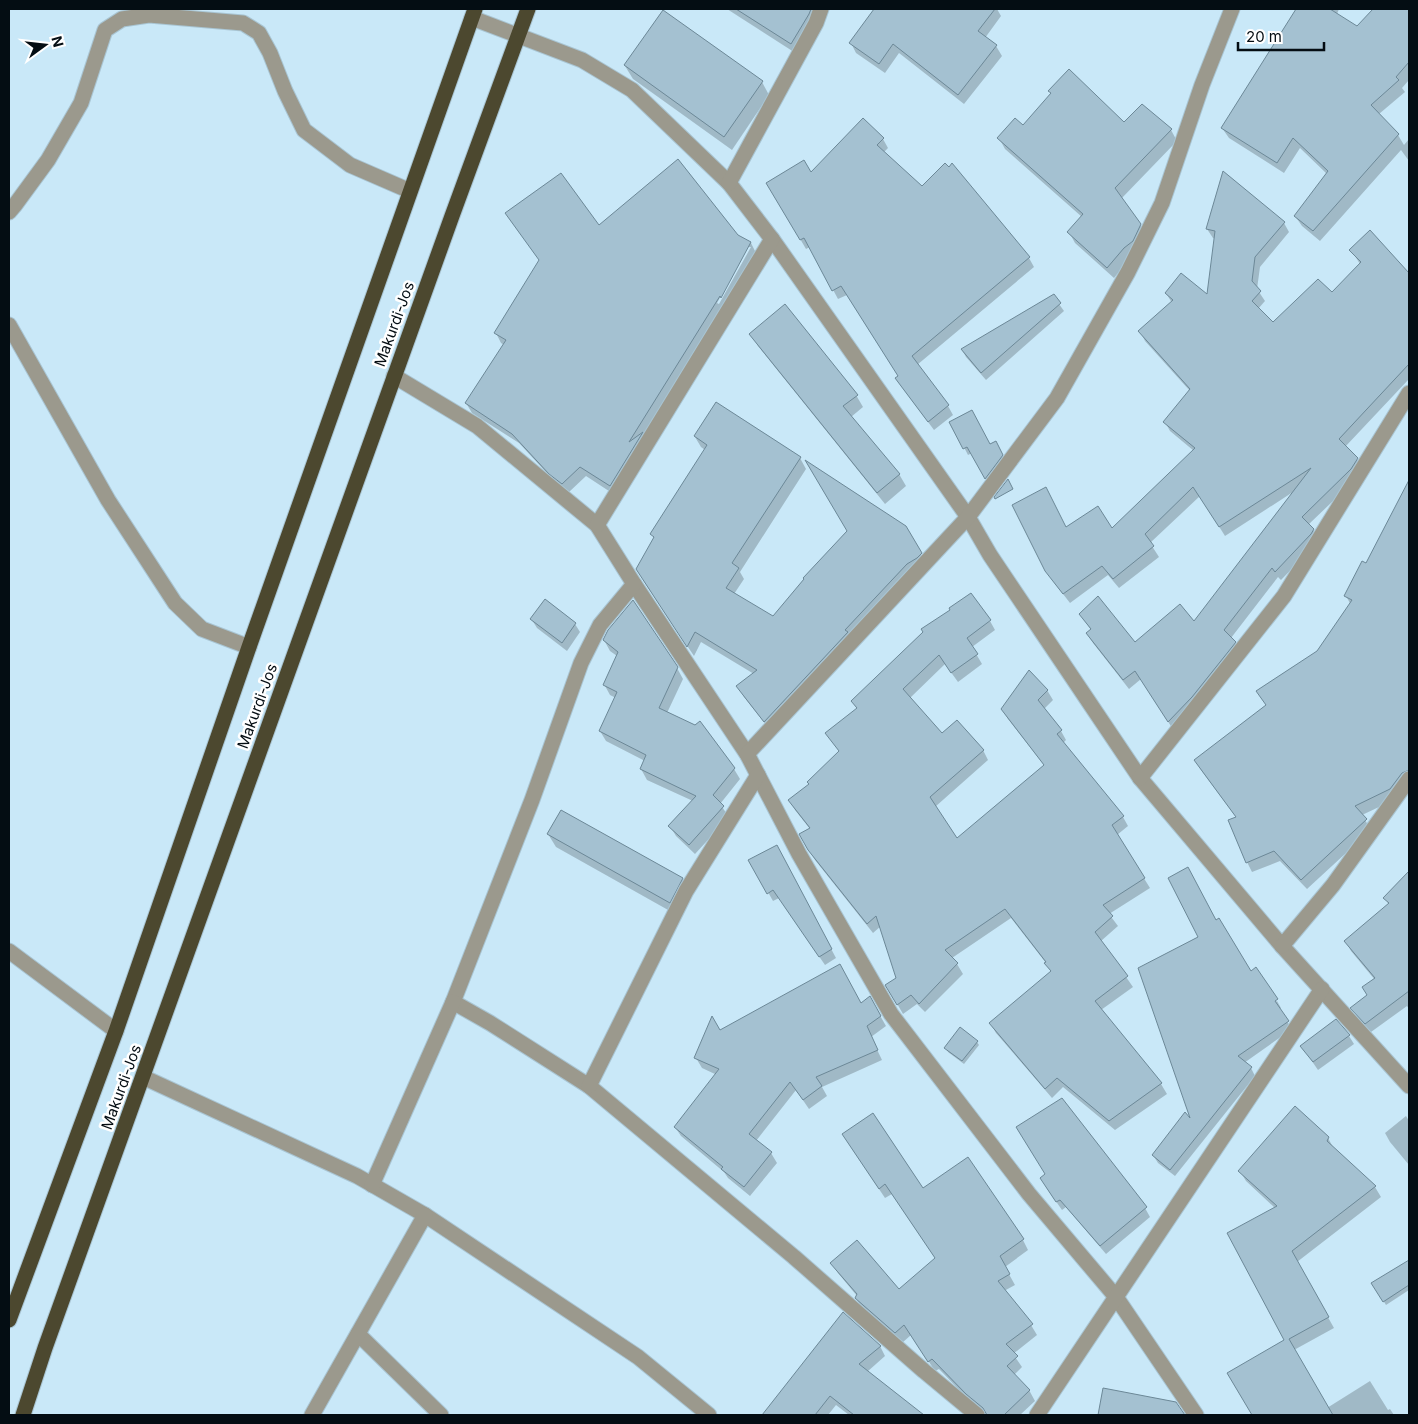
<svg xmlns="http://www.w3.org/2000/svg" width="1418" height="1424" font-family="Inter,sans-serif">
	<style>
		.shadow { fill: #0003; fill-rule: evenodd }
		.building { fill: #a4c1d1; stroke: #6c8897 }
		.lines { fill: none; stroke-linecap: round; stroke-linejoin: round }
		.street-casing { stroke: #a9c5d3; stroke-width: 17 }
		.highway-casing { stroke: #a9c5d3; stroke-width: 17 }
		.street { stroke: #9b998d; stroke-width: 15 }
		.highway { stroke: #4c482f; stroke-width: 15 }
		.labels { text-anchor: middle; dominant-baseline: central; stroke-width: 5; stroke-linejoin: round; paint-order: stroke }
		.street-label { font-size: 15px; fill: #040d13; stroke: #fff }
	</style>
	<rect width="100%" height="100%" fill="#c9e8f8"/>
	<!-- shadow -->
	<g class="shadow">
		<path d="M 727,9 L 825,9 L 797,54 Z"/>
		<path d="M 875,9 L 997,9 L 1001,16 L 985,38 L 996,46 L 1002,56 L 964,104 L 899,53 L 885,73 L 856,53 L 851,43 Z"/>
		<path d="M 1297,9 L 1339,9 L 1311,80 L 1374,9 L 1409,9 L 1409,80 L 1402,88 L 1405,92 L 1379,114 L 1398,135 L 1404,145 L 1409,139 L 1409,161 L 1401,150 L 1320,241 L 1302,226 L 1295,216 L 1327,174 L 1300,148 L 1284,173 L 1229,138 L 1222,128 Z"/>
		<path d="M 625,66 L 762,82 L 769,95 L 732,150 L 633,79 Z"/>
		<path d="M 1124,124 L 1171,130 L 1177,141 L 1121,199 L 1140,225 L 1147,236 L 1130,258 L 1114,278 L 1075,243 L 1069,232 L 1082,217 L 1005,149 L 999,138 L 1023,126 Z"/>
		<path d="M 883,139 L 888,148 L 883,153 L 922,188 L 949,169 L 952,165 L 1029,258 L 1034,267 L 917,365 L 948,406 L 953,415 L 934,430 L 902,387 L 896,378 L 899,376 L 847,295 L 838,299 L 810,247 L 806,249 L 768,184 L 811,174 Z"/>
		<path d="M 1284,223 L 1289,232 L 1260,267 L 1257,289 L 1265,301 L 1258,309 L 1273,324 L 1332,294 L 1360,264 L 1351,250 L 1370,232 L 1409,275 L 1409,361 L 1408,363 L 1409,365 L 1409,379 L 1345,447 L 1357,459 L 1362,469 L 1356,479 L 1308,525 L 1313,530 L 1319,539 L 1316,544 L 1281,580 L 1278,577 L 1231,638 L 1235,642 L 1240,652 L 1174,731 L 1141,679 L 1129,689 L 1093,643 L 1087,634 L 1091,630 L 1081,615 L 1135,644 L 1194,623 L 1293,492 L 1225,536 L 1200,496 L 1150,543 L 1159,557 L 1119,588 L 1108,575 L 1070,603 L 1053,581 L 1046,570 L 1066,528 L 1112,530 L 1194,451 L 1170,431 L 1165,422 L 1190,391 L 1145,341 L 1140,331 L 1172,303 L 1166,293 L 1208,297 L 1215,239 L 1213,238 L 1207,229 Z"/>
		<path d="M 598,226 L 738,236 L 751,243 L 756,253 L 615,495 L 586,476 L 568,493 L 556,483 L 519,443 L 472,413 L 466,403 L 504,345 L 501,343 L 496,333 ZM 748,247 L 751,247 L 719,304 L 717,303 Z"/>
		<path d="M 1059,304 L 1064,311 L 986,380 L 966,357 L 962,350 Z"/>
		<path d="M 751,334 L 856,395 L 863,407 L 851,417 L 899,474 L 906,486 L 885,504 L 758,346 Z"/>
		<path d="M 951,422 L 990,446 L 995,443 L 1006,462 L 989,484 L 972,453 L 968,455 Z"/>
		<path d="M 695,437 L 800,458 L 806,469 L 740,572 L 744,579 L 734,594 L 773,618 L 905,527 L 927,565 L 771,731 L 744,697 L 738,686 L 754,674 L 701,642 L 694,656 L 643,580 L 654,539 L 652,534 L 705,450 L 701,447 Z"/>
		<path d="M 1409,482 L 1409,782 L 1396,799 L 1362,815 L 1371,830 L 1307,889 L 1280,861 L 1252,872 L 1247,862 L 1237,818 L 1201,770 L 1195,760 L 1267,706 L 1318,652 L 1351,605 L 1346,596 L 1367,565 Z"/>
		<path d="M 532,620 L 575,624 L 580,632 L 567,651 L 537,628 Z"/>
		<path d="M 990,621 L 995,630 L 972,647 L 982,664 L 958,682 L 945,664 L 910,698 L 942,734 L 983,750 L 988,760 L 935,807 L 957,840 L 1045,766 L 1008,719 L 1002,709 L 1047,690 L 1053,700 L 1044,709 L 1061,731 L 1066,740 L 1063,743 L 1123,817 L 1128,826 L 1117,835 L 1150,888 L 1109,914 L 1118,926 L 1101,941 L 1133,987 L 1101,1010 L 1161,1084 L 1167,1094 L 1115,1130 L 1063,1087 L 1052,1098 L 996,1033 L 991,1024 L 1051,972 L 1046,963 L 1011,918 L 952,958 L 957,964 L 963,974 L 925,1012 L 917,1004 L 903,1014 L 887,986 L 898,978 L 881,926 L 873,933 L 815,860 L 809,850 L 810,829 L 795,810 L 790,801 L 810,784 L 840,752 L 827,734 L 857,709 L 852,701 Z"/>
		<path d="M 604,640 L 677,668 L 683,679 L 667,713 L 734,769 L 740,779 L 720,804 L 729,817 L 695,854 L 676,836 L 670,826 L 693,801 L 647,780 L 641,769 L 645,761 L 606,741 L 600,731 L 616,698 L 610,695 L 604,684 L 617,656 L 610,651 Z"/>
		<path d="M 548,834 L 682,879 L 690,892 L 677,915 L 556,847 Z"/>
		<path d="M 781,855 L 836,958 L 825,965 L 779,898 L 773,901 L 750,860 Z"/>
		<path d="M 1409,873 L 1409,1009 L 1407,1006 L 1371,1032 L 1357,1017 L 1352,1008 L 1368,996 L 1375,980 L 1351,951 L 1346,941 L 1389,905 L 1385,898 Z"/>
		<path d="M 1216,921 L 1270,1006 L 1277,1001 L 1281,1008 L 1279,1009 L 1292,1029 L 1244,1063 L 1251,1068 L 1255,1076 L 1175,1176 L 1158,1163 L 1153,1155 L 1193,1124 L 1200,937 Z"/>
		<path d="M 870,998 L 886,1026 L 871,1037 L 882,1060 L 822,1087 L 827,1096 L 809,1109 L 796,1090 L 756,1141 L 771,1153 L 777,1163 L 750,1196 L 728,1178 L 724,1172 L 681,1136 L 675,1127 L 717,1075 L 702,1068 L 696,1058 L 720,1032 L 861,1004 Z"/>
		<path d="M 1349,1036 L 1354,1044 L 1318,1070 L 1307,1054 Z"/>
		<path d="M 977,1042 L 979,1045 L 964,1064 L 948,1052 L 946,1048 Z"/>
		<path d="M 1295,1107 L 1328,1138 L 1334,1149 L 1375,1187 L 1381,1197 L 1297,1262 L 1334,1328 L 1294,1350 L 1327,1408 L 1370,1381 L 1388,1410 L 1390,1409 L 1394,1415 L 1253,1415 L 1229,1374 L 1286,1340 L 1275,1208 L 1246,1181 L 1240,1171 Z"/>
		<path d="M 1406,1116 L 1409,1121 L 1409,1165 L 1390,1142 L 1385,1133 Z"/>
		<path d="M 849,1144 L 923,1189 L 968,1158 L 1023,1240 L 1028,1250 L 1005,1267 L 1015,1285 L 1004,1291 L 1031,1325 L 1037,1335 L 1013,1354 L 1022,1367 L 1014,1375 L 1029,1390 L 1035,1401 L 1020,1415 L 987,1415 L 973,1404 L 939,1369 L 935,1371 L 911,1335 L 902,1343 L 862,1308 L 856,1298 L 857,1296 L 838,1273 L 832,1263 L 899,1291 L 936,1259 L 892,1194 L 885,1198 Z"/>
		<path d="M 1046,1175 L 1145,1208 L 1150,1217 L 1106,1254 L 1066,1207 L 1062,1210 L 1046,1187 Z"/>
		<path d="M 1398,1268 L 1409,1285 L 1409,1290 L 1386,1305 L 1373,1284 Z"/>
		<path d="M 843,1314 L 880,1346 L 885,1356 L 867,1372 L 922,1415 L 849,1415 L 836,1405 L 828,1415 L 764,1415 Z"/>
		<path d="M 1104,1390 L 1149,1398 L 1161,1415 L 1099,1415 Z"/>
	</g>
	<!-- building -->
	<g class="building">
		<path d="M 736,9 L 811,9 L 809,14 L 791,44 Z"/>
		<path d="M 874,9 L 995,9 L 978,31 L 997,45 L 958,95 L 893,44 L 879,64 L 849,43 Z"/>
		<path d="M 1296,9 L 1330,9 L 1357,26 L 1373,9 L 1409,9 L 1409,62 L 1396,77 L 1399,80 L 1371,105 L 1399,134 L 1313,231 L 1294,216 L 1328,171 L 1293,138 L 1277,163 L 1221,128 Z"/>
		<path d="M 663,10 L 763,81 L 724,137 L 624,65 Z"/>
		<path d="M 1069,69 L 1124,122 L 1142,104 L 1172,129 L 1115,188 L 1141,224 L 1133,241 L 1124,248 L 1107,268 L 1067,232 L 1083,214 L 997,138 L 1015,118 L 1023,125 L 1051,93 L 1048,91 Z"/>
		<path d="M 863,118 L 884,138 L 877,145 L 922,186 L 945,163 L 949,167 L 952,163 L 1030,257 L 912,356 L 949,405 L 928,422 L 895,378 L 898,376 L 841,286 L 832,291 L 804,238 L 800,240 L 766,183 L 804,160 L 811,172 Z"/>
		<path d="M 678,159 L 738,235 L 751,242 L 721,298 L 720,296 L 629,442 L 643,432 L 610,486 L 580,467 L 562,484 L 549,474 L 512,434 L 465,403 L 506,340 L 494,333 L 539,260 L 505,213 L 561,173 L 599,225 Z"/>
		<path d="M 1223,171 L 1285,222 L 1255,257 L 1252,281 L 1261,291 L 1252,301 L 1273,322 L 1318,279 L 1332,292 L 1361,262 L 1349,250 L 1370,230 L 1409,273 L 1409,364 L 1339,439 L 1358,458 L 1351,469 L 1302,517 L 1314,529 L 1311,534 L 1275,572 L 1272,568 L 1224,630 L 1236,642 L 1192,697 L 1168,722 L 1135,671 L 1123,680 L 1086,633 L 1091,629 L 1079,614 L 1098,596 L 1135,642 L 1180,604 L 1194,621 L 1311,468 L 1219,527 L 1193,487 L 1145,534 L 1154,546 L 1113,579 L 1102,566 L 1063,594 L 1045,571 L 1012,505 L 1046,487 L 1066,527 L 1098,506 L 1112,528 L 1195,448 L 1163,422 L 1190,389 L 1138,331 L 1173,300 L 1165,293 L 1181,273 L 1207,294 L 1215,231 L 1206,229 Z"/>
		<path d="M 1054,294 L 1061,303 L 981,373 L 961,349 Z"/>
		<path d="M 785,304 L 858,395 L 843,406 L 900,474 L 877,493 L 749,334 Z"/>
		<path d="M 716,402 L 801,457 L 732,563 L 739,568 L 726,588 L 773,616 L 804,579 L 803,578 L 847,531 L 805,460 L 906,526 L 922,553 L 917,558 L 907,564 L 845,630 L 848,632 L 764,722 L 736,686 L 757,670 L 695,632 L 687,647 L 636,569 L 654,537 L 650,534 L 707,445 L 694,436 Z"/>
		<path d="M 972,410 L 990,444 L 996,441 L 1003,455 L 985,479 L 967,447 L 963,449 L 949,422 Z"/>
		<path d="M 1008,479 L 1013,489 L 995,499 L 994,497 Z"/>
		<path d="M 1409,480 L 1409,770 L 1402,773 L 1390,789 L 1355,806 L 1367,819 L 1301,880 L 1274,851 L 1246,863 L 1228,820 L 1236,817 L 1194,760 L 1266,705 L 1256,691 L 1317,651 L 1352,600 L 1344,596 L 1362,561 L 1366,563 Z"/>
		<path d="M 971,593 L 991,620 L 967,638 L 978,654 L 951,673 L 939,655 L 903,689 L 942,733 L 957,720 L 984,750 L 930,797 L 957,838 L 1044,765 L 1001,709 L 1029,670 L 1048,690 L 1038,700 L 1062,730 L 1057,734 L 1124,816 L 1112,825 L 1145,878 L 1103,905 L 1113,916 L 1095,932 L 1128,976 L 1095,1001 L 1162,1083 L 1109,1121 L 1057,1078 L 1045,1089 L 989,1023 L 1051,971 L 1044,963 L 1046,962 L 1005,909 L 945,950 L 958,963 L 919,1004 L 911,995 L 897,1005 L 885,985 L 896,978 L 876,916 L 867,924 L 808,850 L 799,834 L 810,828 L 788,800 L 809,784 L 807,782 L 839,751 L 825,733 L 857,708 L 851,701 L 923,632 L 921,629 L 950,610 L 949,608 Z"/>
		<path d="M 545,599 L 576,623 L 562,643 L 530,619 Z"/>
		<path d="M 633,600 L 678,667 L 659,708 L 695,725 L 700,721 L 735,768 L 713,795 L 724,806 L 689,845 L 668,826 L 696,796 L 640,769 L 646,755 L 599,731 L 617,692 L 603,685 L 618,652 L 603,640 L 608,630 Z"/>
		<path d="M 561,810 L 683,878 L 670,903 L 547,834 Z"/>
		<path d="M 777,845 L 832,949 L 819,957 L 773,890 L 767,894 L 748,860 Z"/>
		<path d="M 1188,867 L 1216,920 L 1219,918 L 1251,971 L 1256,967 L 1278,999 L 1275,1001 L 1289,1021 L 1238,1056 L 1252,1067 L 1170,1170 L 1152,1155 L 1185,1112 L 1190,1118 L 1138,968 L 1198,937 L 1168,878 Z"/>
		<path d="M 1409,871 L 1409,991 L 1365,1024 L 1350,1008 L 1367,995 L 1362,987 L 1375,978 L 1344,941 L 1389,903 L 1383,898 Z"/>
		<path d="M 840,964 L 861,1003 L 870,996 L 881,1016 L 867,1026 L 878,1050 L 816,1077 L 822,1086 L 803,1100 L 790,1082 L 749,1134 L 772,1152 L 744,1187 L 721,1169 L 723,1167 L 674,1127 L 719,1069 L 694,1058 L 712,1016 L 720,1030 Z"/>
		<path d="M 1336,1019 L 1350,1035 L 1313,1062 L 1300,1046 Z"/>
		<path d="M 960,1027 L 978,1041 L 962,1061 L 944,1048 Z"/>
		<path d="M 1062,1098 L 1147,1207 L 1100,1246 L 1060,1200 L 1056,1202 L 1040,1178 L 1045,1174 L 1016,1127 Z"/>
		<path d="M 1295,1106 L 1329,1137 L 1327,1141 L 1376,1186 L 1292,1251 L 1329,1317 L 1289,1339 L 1333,1415 L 1252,1415 L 1227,1373 L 1284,1340 L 1227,1233 L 1277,1206 L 1238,1171 Z"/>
		<path d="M 873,1113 L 923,1188 L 968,1157 L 1024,1239 L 1000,1256 L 1010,1274 L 998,1281 L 1033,1324 L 1006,1344 L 1018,1356 L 1007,1366 L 1030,1390 L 1004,1415 L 987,1415 L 983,1408 L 966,1394 L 932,1359 L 928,1362 L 904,1325 L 895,1333 L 855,1298 L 857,1294 L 830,1263 L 857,1240 L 899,1289 L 935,1258 L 885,1184 L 879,1189 L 842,1134 Z"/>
		<path d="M 1409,1260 L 1409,1285 L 1383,1302 L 1371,1283 Z"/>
		<path d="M 843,1312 L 881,1346 L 859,1364 L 924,1415 L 854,1415 L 830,1396 L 815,1415 L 762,1415 Z"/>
		<path d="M 1103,1388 L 1176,1402 L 1185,1415 L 1098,1415 Z"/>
	</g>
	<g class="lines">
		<!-- street casing -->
		<g class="street-casing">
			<g id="street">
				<path d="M 472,18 L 582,60 L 632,90 L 729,183 L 772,239 L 968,517 L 990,555 L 1140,778 L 1282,946 L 1409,1086"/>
				<path d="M 729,183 L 816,23 L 821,9"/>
				<path d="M 9,212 L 15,205 L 48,160 L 81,103 L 105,30 L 122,19 L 149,15 L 243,23 L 259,33 L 270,53 L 285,91 L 304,130 L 350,165 L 410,191"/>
				<path d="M 9,325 L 108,500 L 175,603 L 202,629 L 249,647"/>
				<path d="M 394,376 L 477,426 L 597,525 L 634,584 L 747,754 L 799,854 L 891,1014 L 1029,1194 L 1116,1297 L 1196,1415"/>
				<path d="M 597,525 L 772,239"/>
				<path d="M 634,584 L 600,625 L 581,663 L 532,800 L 453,1002 L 490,1023 L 589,1086 L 794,1257 L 924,1371 L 977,1415"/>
				<path d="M 747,754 L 968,517 L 1057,398 L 1128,272 L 1162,203 L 1202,85 L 1232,9"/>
				<path d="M 1140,778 L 1284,596 L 1409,393"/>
				<path d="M 1282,946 L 1333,885 L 1409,779"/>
				<path d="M 9,951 L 116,1031"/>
				<path d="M 143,1077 L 357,1176 L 425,1215 L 638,1357 L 709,1415"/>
				<path d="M 589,1086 L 686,891 L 758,775"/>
				<path d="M 372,1185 L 453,1002"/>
				<path d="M 358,1334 L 441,1415"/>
				<path d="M 312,1415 L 425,1215"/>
				<path d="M 1037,1415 L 1322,989"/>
			</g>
		</g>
		<!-- highway casing -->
		<g class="highway-casing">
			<g id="highway">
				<path d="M 9,1320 L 116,1031 L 249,647 L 475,9"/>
				<path d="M 23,1415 L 45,1348 L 452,216 L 528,9"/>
			</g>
		</g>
		<!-- street -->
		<use href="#street" class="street"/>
		<!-- highway -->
		<use href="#highway" class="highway"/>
	</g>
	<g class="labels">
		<!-- street labels -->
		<g class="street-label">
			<text transform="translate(394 324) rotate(-70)">Makurdi-Jos</text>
			<text transform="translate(257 706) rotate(-70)">Makurdi-Jos</text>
			<text transform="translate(121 1087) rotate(-70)">Makurdi-Jos</text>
		</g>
	</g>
	<!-- border -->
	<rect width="1418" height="1424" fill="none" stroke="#040d13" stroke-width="20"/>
	<!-- north arrow -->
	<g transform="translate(45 45) rotate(75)" stroke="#ffffff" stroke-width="4" paint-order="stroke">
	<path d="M0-4L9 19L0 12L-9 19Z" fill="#040d13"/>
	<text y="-8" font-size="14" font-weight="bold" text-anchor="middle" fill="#040d13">N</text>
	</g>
	<!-- scale -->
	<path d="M1238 42v8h86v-8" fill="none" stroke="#040d13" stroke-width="2.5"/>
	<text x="1246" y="42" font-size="15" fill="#040d13" stroke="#ffffff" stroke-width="4" paint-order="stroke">20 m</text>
</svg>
